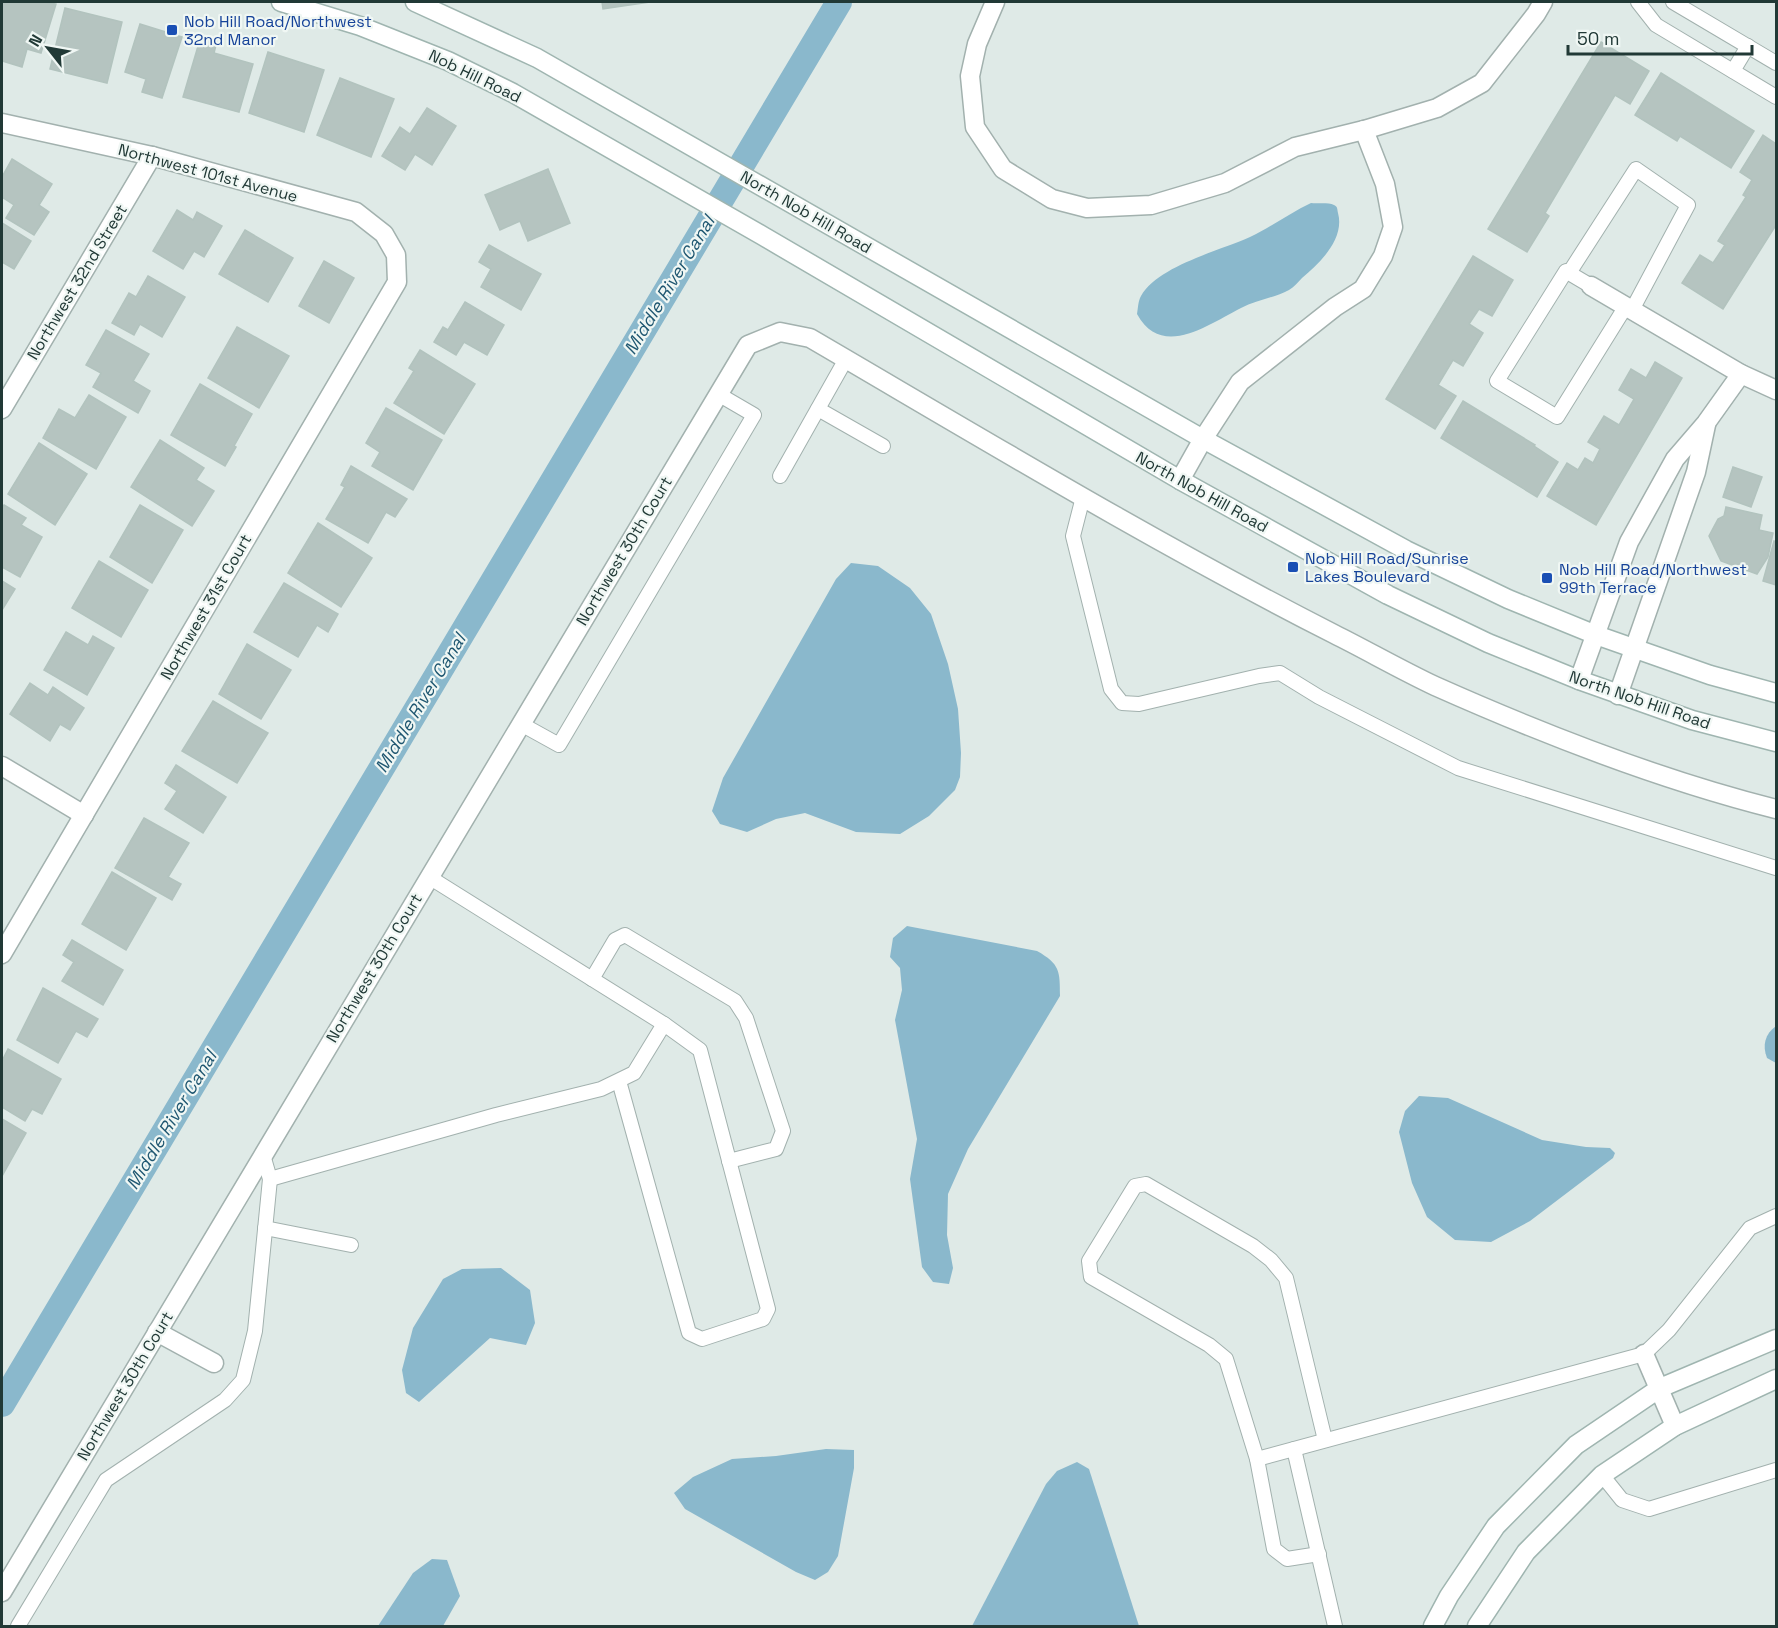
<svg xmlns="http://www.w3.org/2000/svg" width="1778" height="1628" font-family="'Space Grotesk',sans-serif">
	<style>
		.water { fill: #8ab8cc }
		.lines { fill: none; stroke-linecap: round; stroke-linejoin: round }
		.canal { stroke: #8ab8cc; stroke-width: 26 }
		.building { fill: #b5c4c0; stroke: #b2c3be; stroke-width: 1.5 }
		.lane-casing { stroke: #a2b1ae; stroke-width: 16 }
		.street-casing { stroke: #a2b1ae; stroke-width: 21 }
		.secondary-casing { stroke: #9fb5b0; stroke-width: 21 }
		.lane { stroke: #fff; stroke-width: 14 }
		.street { stroke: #fff; stroke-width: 18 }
		.secondary { stroke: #fff; stroke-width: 18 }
		.transit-dot { fill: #1a4fb4; stroke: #f0f7f4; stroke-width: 2 }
		.labels { text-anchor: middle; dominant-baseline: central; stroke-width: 4.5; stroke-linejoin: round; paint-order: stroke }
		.transit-label { font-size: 16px; fill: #164399; stroke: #f0f7f4; text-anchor: start }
		.street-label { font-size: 16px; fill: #213936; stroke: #f0f7f4 }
		.water-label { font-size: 18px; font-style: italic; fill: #1f5771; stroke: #f0f7f4 }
	</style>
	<rect width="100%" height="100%" fill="#dfeae7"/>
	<!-- water -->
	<g class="water">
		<path d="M 1311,203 C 1317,204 1328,202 1334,205 C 1338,207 1337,209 1338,213 C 1345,239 1320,263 1302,278 C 1298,282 1294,287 1289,290 C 1274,298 1256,300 1241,308 C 1209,324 1162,360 1137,314 C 1138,309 1138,301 1141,296 C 1158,266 1219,251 1250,237 C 1271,227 1290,213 1311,203 Z"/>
		<path d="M 851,563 L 878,566 L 910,588 L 931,614 L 948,664 L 958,709 L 961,753 L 960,777 L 955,790 L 929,816 L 900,834 L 856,832 L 805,813 L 776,819 L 747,832 L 720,824 L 712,811 L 723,778 L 836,579 Z"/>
		<path d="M 907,926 L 1037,951 C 1060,964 1060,971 1060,996 L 968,1149 L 948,1194 L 947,1235 L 953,1268 L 949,1284 L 933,1282 L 922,1267 L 910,1179 L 917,1139 L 895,1020 L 902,990 L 900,968 L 890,957 L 893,938 Z"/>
		<path d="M 1776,1026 L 1776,1063 L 1767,1058 C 1762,1045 1765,1034 1776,1026 Z"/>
		<path d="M 1419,1096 L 1448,1098 L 1542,1140 L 1586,1147 L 1610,1148 L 1615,1153 L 1613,1158 L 1530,1221 L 1491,1242 L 1455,1240 L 1427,1217 L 1412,1183 L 1399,1132 L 1405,1111 Z"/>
		<path d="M 501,1268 L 530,1290 L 535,1323 L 526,1345 L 490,1338 L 419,1402 L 406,1393 L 402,1370 L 413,1328 L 443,1279 L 462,1269 Z"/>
		<path d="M 826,1449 L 854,1450 L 854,1468 L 838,1556 L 828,1572 L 815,1580 L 796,1572 L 685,1509 L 674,1493 L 693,1477 L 732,1459 L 776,1456 Z"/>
		<path d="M 1077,1462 L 1089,1469 L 1139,1626 L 972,1626 L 1046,1484 L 1057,1471 Z"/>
		<path d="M 432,1559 L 447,1560 L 460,1596 L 443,1626 L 378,1626 L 413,1573 Z"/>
	</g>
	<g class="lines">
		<!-- canal -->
		<path class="canal" d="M 2,1404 L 839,2"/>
	</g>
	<!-- building -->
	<g class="building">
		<path d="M 2,2 L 45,2 L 56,4 L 41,53 L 27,49 L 22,67 L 2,61 Z"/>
		<path d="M 602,2 L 650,2 L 603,9 Z"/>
		<path d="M 65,8 L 122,22 L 107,83 L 50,69 Z"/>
		<path d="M 140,24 L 182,37 L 162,98 L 142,92 L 146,79 L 125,72 Z"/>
		<path d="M 201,36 L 217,41 L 214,53 L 253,64 L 239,112 L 183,97 Z"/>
		<path d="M 1601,42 L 1649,71 L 1630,104 L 1615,95 L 1545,213 L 1549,216 L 1527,252 L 1488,229 Z"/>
		<path d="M 268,52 L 324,70 L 304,132 L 249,113 Z"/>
		<path d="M 1661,73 L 1754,131 L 1731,168 L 1680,136 L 1677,141 L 1635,115 Z"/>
		<path d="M 340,78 L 394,99 L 371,157 L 317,135 Z"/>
		<path d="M 427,108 L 456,126 L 432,165 L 415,154 L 405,170 L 382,156 L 400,127 L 410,134 Z"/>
		<path d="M 1763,135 L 1776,144 L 1776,225 L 1723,309 L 1682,283 L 1700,255 L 1713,263 L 1725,245 L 1718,241 L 1746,197 L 1743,195 L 1752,180 L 1740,172 Z"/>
		<path d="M 12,159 L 52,184 L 39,205 L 49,212 L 34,235 L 6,218 L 14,205 L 2,197 L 2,177 Z"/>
		<path d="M 548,169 L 570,223 L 528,241 L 520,221 L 500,230 L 485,195 Z"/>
		<path d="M 177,210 L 193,220 L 197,212 L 222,226 L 204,257 L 194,251 L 183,269 L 153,251 Z"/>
		<path d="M 2,223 L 31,241 L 14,269 L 2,262 Z"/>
		<path d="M 245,230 L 293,258 L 268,302 L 219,274 Z"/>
		<path d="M 489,245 L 541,274 L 521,310 L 481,287 L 491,269 L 479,262 Z"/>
		<path d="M 1473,256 L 1513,280 L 1492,316 L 1479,309 L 1469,324 L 1483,333 L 1463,366 L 1453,360 L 1438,385 L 1456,396 L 1435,429 L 1386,399 Z"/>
		<path d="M 324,261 L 354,278 L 329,323 L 299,306 Z"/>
		<path d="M 148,276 L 185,297 L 162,337 L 140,324 L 134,335 L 112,323 L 129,293 L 136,297 Z"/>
		<path d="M 465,302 L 504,325 L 487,355 L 464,342 L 456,355 L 434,342 L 443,327 L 448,330 Z"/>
		<path d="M 237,327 L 289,356 L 259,408 L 208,378 Z"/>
		<path d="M 106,330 L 149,354 L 133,381 L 150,391 L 138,413 L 93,387 L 101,373 L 86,365 Z"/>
		<path d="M 420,350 L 475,384 L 444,434 L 394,403 L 414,371 L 409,368 Z"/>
		<path d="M 1655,362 L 1682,378 L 1596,525 L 1547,496 L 1567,463 L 1578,470 L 1585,458 L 1593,463 L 1600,449 L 1588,442 L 1604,416 L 1619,425 L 1634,399 L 1619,390 L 1631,369 L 1646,378 Z"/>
		<path d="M 200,384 L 252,414 L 234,446 L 236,447 L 225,466 L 171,435 Z"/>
		<path d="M 89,395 L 126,417 L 96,469 L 43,438 L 59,409 L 75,418 Z"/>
		<path d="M 1463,401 L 1535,445 L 1534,446 L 1558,462 L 1537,497 L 1441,438 Z"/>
		<path d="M 386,408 L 442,440 L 413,490 L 372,466 L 380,452 L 366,443 Z"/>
		<path d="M 160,440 L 204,468 L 196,480 L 214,491 L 192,526 L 131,487 Z"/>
		<path d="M 39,443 L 87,474 L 55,525 L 8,494 Z"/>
		<path d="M 351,466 L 407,499 L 395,517 L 386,512 L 368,543 L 326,519 L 345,487 L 341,485 Z"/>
		<path d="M 1733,467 L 1762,477 L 1751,507 L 1723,497 Z"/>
		<path d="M 4,505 L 26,518 L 21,525 L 42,537 L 20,577 L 2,567 L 2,509 Z"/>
		<path d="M 140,505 L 183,530 L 152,583 L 110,557 Z"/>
		<path d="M 1726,507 L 1762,515 L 1759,530 L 1773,533 L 1768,557 L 1757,574 L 1721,561 L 1709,536 L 1718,519 L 1724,516 Z"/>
		<path d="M 318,523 L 372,558 L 341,607 L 288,573 Z"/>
		<path d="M 1774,541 L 1776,542 L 1776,585 L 1763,581 Z"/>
		<path d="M 99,561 L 148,590 L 121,637 L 72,608 Z"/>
		<path d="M 2,581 L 15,589 L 2,610 Z"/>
		<path d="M 284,583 L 338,614 L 328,632 L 317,625 L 298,657 L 254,632 Z"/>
		<path d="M 66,632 L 88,645 L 93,636 L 114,648 L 87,695 L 44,670 Z"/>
		<path d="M 247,644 L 291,670 L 261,719 L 219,694 Z"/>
		<path d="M 30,683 L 48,695 L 53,687 L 84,708 L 70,730 L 60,724 L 50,741 L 10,714 Z"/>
		<path d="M 213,701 L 268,733 L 237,783 L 182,751 Z"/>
		<path d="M 176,765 L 226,797 L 203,833 L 165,809 L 177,791 L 165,783 Z"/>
		<path d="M 144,818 L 189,843 L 168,877 L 181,884 L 172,900 L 115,868 Z"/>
		<path d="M 112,872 L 156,898 L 126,950 L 82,924 Z"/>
		<path d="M 72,940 L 123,970 L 103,1005 L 62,981 L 74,962 L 63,955 Z"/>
		<path d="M 43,988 L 98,1019 L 87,1037 L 76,1031 L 58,1063 L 17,1040 Z"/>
		<path d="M 8,1049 L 61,1079 L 42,1114 L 32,1109 L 25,1121 L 2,1107 L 2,1061 Z"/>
		<path d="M 2,1119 L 26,1133 L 2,1176 Z"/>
	</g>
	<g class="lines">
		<!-- lane casing -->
		<g class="lane-casing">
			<g id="lane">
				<path d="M 1638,2 L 1656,25 L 1776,97"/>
				<path d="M 1673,2 L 1776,63"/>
				<path d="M 1733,71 L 1748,46"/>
				<path d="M 1569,273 L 1566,271 L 1497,381 L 1557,417 L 1626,306"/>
				<path d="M 1591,286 L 1569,273 L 1636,169 L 1688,205 L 1632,310"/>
				<path d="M 818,409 L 883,446"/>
				<path d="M 780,476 L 846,359"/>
				<path d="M 1083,497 L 1073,536 L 1111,689 L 1122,703 L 1139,704 L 1259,676 L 1280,673 L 1319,697 L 1458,768 L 1776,868"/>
				<path d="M 521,724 L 559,745 L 754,415 L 718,394"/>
				<path d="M 429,877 L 664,1024 L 700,1050 L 768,1309 L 763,1319 L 702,1339 L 689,1333 L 619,1081"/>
				<path d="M 592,979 L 615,940 L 625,935 L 735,1001 L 746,1018 L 783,1131 L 776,1149 L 729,1161"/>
				<path d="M 270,1179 L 496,1115 L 601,1089 L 634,1073 L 664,1024"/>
				<path d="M 265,1228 L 351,1245"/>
				<path d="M 1294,1449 L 1335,1626"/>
				<path d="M 1257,1459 L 1644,1354 L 1669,1330 L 1750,1228 L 1776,1216"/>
				<path d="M 1602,1475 L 1622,1500 L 1649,1509 L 1776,1470"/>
				<path d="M 1319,1554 L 1287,1559 L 1274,1549 L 1257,1459 L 1226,1359 L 1209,1345 L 1091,1277 L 1089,1261 L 1135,1186 L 1146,1184 L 1253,1246 L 1271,1260 L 1286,1278 L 1325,1440"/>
				<path d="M 18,1626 L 106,1480 L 225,1400 L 243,1380 L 255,1331 L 270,1179 L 263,1155"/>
			</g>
		</g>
		<!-- street casing -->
		<g class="street-casing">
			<g id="street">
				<path d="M 995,2 L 977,44 L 970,76 L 975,127 L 1003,169 L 1052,199 L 1087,208 L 1151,205 L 1225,183 L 1295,147 L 1364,130 L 1437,108 L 1482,83 L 1536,14 L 1543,2"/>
				<path d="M 2,123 L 152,156 L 356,212 L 384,234 L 396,255 L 397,282 L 2,954"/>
				<path d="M 1591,286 L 1741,374 L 1776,390"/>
				<path d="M 2,409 L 152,156"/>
				<path d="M 1180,480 L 1203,439 L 1240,382 L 1335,307 L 1363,289 L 1383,256 L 1393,227 L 1385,184 L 1364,130"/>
				<path d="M 1579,680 L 1629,542 L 1675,459 L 1706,423 L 1741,374"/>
				<path d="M 1618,695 L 1696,472 L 1706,425"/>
				<path d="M 2,766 L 84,815"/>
				<path d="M 157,1332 L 214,1363"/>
				<path d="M 1644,1354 L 1675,1426"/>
				<path d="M 2,1592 L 748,345 L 780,332 L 810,338 C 983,439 1155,543 1334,634 C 1368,651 1401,670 1435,686 C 1545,735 1660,780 1776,809"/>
			</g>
		</g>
		<!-- secondary casing -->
		<g class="secondary-casing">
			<g id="secondary">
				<path d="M 281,2 L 360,26 L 448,61 L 513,93 L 763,236 L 1180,480 L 1388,595 L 1488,643 L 1579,680 L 1692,720 L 1776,742"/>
				<path d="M 415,2 L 537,58 L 1203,439 L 1406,550 L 1508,599 L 1596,635 L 1710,675 L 1776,693"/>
				<path d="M 1433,1626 L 1449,1596 L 1496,1526 L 1576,1445 L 1660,1388 L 1776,1339"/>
				<path d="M 1477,1626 L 1526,1552 L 1602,1475 L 1675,1426 L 1776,1379"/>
			</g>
		</g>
		<!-- lane -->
		<use href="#lane" class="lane"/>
		<!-- street -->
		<use href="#street" class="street"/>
		<!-- secondary -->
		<use href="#secondary" class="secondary"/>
	</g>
	<!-- markers -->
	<g class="transit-dot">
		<rect x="166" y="24" width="12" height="12" rx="3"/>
		<rect x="1287" y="561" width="12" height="12" rx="3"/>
		<rect x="1541" y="572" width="12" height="12" rx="3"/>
	</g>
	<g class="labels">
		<!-- transit labels -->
		<g class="transit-label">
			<text x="184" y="21">Nob Hill Road/Northwest<tspan x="184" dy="18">32nd Manor</tspan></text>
			<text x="1305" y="558">Nob Hill Road/Sunrise<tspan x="1305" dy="18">Lakes Boulevard</tspan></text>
			<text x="1559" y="569">Nob Hill Road/Northwest<tspan x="1559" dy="18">99th Terrace</tspan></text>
		</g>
		<!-- street labels -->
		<g class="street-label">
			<text transform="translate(475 76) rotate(26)">Nob Hill Road</text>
			<text transform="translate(208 173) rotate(15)">Northwest 101st Avenue</text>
			<text transform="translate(806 212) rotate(30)">North Nob Hill Road</text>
			<text transform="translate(77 282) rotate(-59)">Northwest 32nd Street</text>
			<text transform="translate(1202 492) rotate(29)">North Nob Hill Road</text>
			<text transform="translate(624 551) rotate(-59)">Northwest 30th Court</text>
			<text transform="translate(206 607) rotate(-60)">Northwest 31st Court</text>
			<text transform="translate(1640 700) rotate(19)">North Nob Hill Road</text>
			<text transform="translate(374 968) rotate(-59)">Northwest 30th Court</text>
			<text transform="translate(125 1386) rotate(-59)">Northwest 30th Court</text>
		</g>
		<!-- water labels -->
		<g class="water-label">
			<text transform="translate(669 285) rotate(-59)">Middle River Canal</text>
			<text transform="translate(420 703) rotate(-59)">Middle River Canal</text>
			<text transform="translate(171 1120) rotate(-59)">Middle River Canal</text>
		</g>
	</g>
	<!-- border -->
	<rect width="1778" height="1628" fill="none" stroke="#213936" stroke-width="6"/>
	<!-- north arrow -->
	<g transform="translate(48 48) rotate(301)" stroke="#f0f7f4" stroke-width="4.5" paint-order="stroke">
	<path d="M0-4.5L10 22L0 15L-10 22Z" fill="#213936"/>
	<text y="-9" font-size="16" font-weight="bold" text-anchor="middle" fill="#213936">N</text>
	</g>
	<!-- scale -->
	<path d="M1568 45v9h184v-9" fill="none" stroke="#213936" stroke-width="3"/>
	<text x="1577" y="45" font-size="18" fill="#213936" stroke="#f0f7f4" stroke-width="4.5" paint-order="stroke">50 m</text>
</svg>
